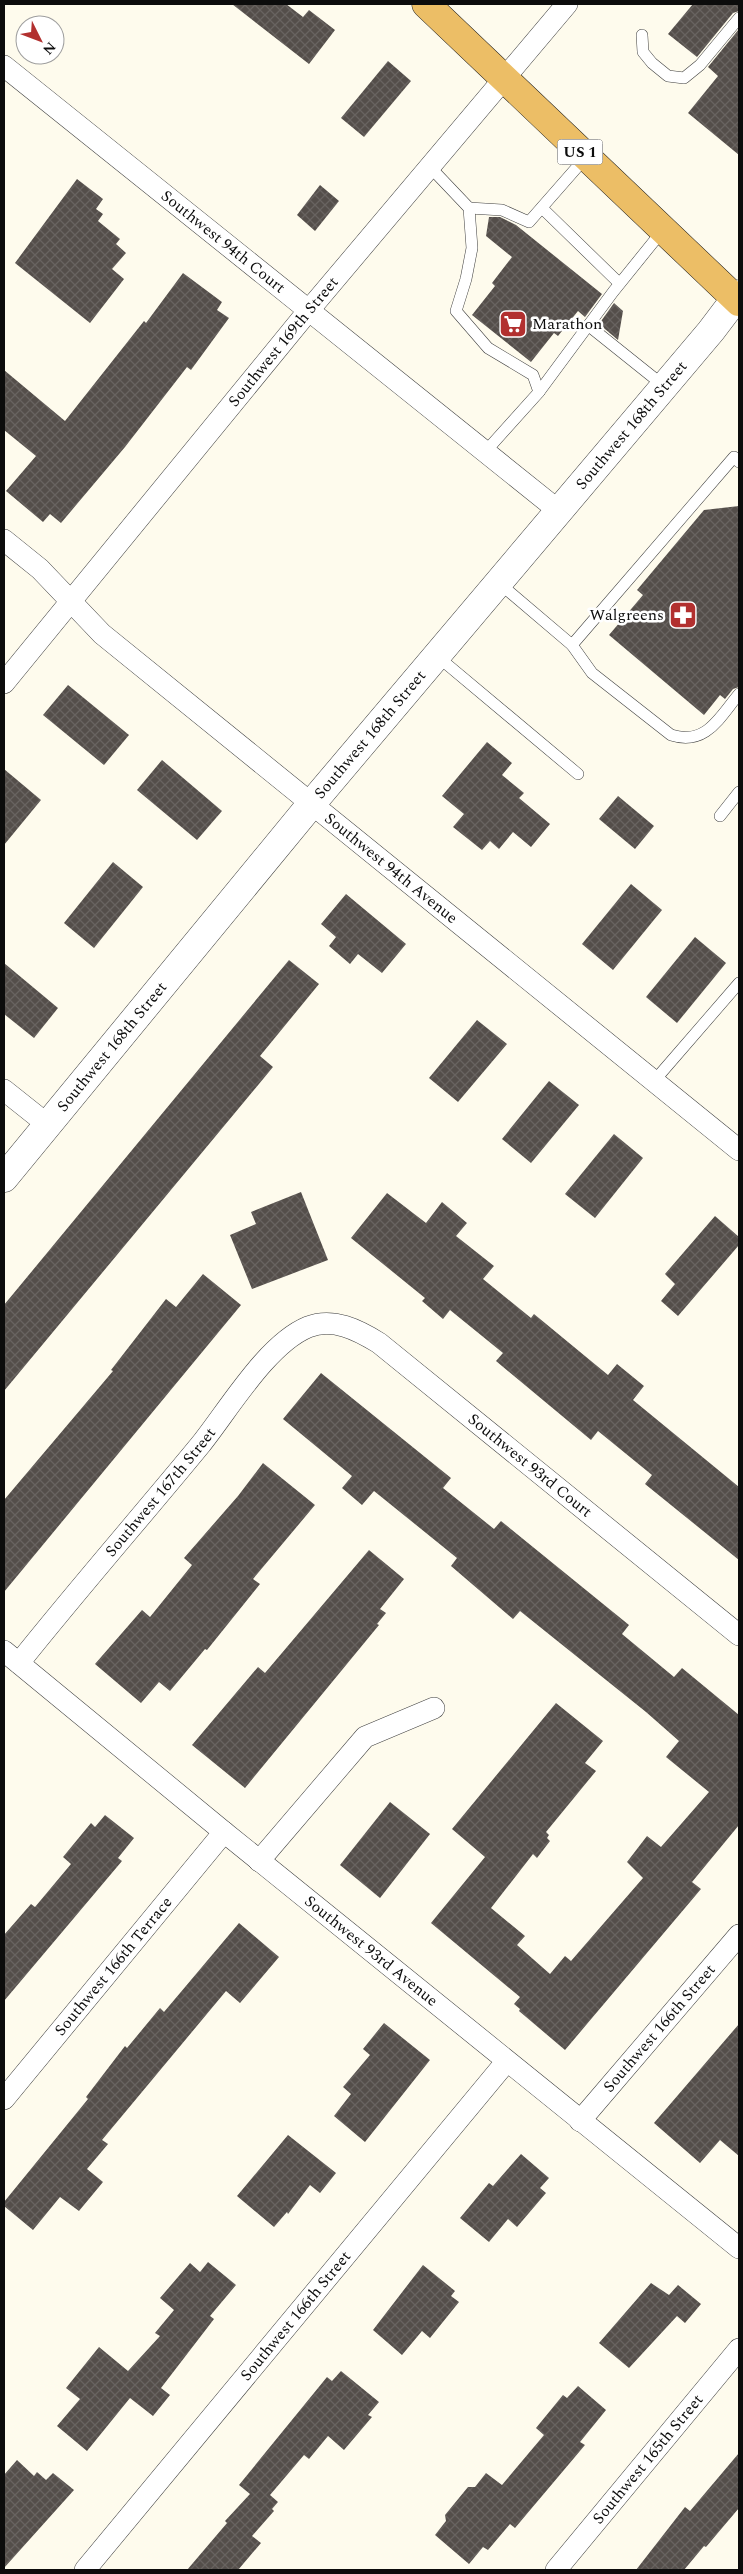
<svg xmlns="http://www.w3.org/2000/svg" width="743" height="2574" font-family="Spectral,serif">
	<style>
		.building { fill: url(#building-cross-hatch) }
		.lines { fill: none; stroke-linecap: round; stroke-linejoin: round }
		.service-casing { stroke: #3f3f3f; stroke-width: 12 }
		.minor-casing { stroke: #3f3f3f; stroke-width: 22 }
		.tertiary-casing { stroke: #3f3f3f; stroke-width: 29 }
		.trunk-casing { stroke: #1d1d1d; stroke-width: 29 }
		.service { stroke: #fff; stroke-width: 11 }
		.minor { stroke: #fff; stroke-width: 21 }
		.tertiary { stroke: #fff; stroke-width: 28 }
		.trunk { stroke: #ecbe66; stroke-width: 28 }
		.labels { text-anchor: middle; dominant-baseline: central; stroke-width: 5; stroke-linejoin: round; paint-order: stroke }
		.shield { fill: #fff; stroke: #555; stroke-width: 1 }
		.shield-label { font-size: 15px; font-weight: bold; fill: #0c0c0c }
		.street-label { font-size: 16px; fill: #0c0c0c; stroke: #fff }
		.poi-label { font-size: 16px; fill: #0c0c0c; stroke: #fff; text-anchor: start }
	</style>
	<defs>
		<pattern id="building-cross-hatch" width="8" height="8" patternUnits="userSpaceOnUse" patternTransform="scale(1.25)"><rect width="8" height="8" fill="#544e4a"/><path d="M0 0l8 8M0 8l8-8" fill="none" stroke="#686360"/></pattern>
	</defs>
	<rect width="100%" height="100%" fill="#fefbed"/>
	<!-- building -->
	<g class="building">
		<path d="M 232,4 L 286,4 L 303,17 L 309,10 L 335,30 L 309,64 Z"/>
		<path d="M 693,4 L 739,4 L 739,11 L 733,13 L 697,57 L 668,34 Z"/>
		<path d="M 739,29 L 739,155 L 688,113 L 718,76 L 708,67 Z"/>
		<path d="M 388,61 L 411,81 L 364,137 L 341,118 Z"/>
		<path d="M 77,179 L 103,199 L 96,209 L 103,214 L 98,221 L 120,239 L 116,244 L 126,253 L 112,269 L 124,279 L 90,323 L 15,263 Z"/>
		<path d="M 320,185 L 339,201 L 315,231 L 297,215 Z"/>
		<path d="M 489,217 L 500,217 L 516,225 L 602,294 L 585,317 L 578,311 L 558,336 L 554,333 L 531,362 L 472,315 L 495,286 L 492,283 L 512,257 L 486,236 Z"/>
		<path d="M 183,273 L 222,302 L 217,310 L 229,318 L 191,370 L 187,367 L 125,447 L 61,523 L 50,514 L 43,522 L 6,491 L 36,456 L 4,430 L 4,370 L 65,421 L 144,321 L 146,323 Z"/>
		<path d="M 614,303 L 623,311 L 618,340 L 599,324 Z"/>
		<path d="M 739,506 L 739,687 L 733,689 L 725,699 L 720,695 L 704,715 L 609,635 L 643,595 L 637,590 L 704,510 Z"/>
		<path d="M 68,685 L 129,735 L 104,765 L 43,715 Z"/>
		<path d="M 487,742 L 512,763 L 502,775 L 524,793 L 519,798 L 550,824 L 531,847 L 513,832 L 499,849 L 490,841 L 482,850 L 453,827 L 464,814 L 442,796 Z"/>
		<path d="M 162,760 L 222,811 L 197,840 L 137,790 Z"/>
		<path d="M 4,769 L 41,800 L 4,845 Z"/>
		<path d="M 618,796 L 654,826 L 635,849 L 599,819 Z"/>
		<path d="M 113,862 L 143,887 L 94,948 L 64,923 Z"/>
		<path d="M 631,884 L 662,910 L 613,970 L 582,944 Z"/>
		<path d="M 346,894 L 406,944 L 382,973 L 358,954 L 350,964 L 329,946 L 336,937 L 321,924 Z"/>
		<path d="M 695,937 L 726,963 L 677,1023 L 646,997 Z"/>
		<path d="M 289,960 L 319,984 L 260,1056 L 273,1067 L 4,1391 L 4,1305 Z"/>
		<path d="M 4,963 L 58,1008 L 34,1038 L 4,1014 Z"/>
		<path d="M 477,1020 L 507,1044 L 458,1102 L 429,1078 Z"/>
		<path d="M 549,1081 L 579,1105 L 531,1163 L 502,1139 Z"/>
		<path d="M 614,1134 L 643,1158 L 595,1218 L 565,1194 Z"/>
		<path d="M 301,1192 L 328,1260 L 252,1289 L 230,1235 L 256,1224 L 251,1212 Z"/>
		<path d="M 387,1193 L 426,1223 L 442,1202 L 467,1223 L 456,1236 L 494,1266 L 483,1279 L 531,1318 L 534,1314 L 608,1375 L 617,1364 L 644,1386 L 633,1400 L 739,1487 L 739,1560 L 645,1484 L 652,1475 L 598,1431 L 591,1440 L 496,1361 L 503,1353 L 450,1310 L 443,1319 L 422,1301 L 425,1298 L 351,1238 Z"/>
		<path d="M 715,1216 L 739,1237 L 739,1245 L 678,1316 L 661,1301 L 675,1284 L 665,1274 Z"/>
		<path d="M 203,1274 L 241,1305 L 4,1592 L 4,1500 L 113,1371 L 111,1370 L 166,1299 L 176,1307 Z"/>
		<path d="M 321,1373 L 451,1478 L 443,1488 L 494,1529 L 501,1521 L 629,1625 L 622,1634 L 674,1677 L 682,1668 L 739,1715 L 739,1825 L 692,1882 L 701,1889 L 565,2050 L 519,2011 L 520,2009 L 514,2004 L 520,1997 L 431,1923 L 485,1857 L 452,1829 L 556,1703 L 603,1741 L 585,1763 L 596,1771 L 546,1832 L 549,1835 L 547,1838 L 550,1841 L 537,1858 L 533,1854 L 491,1908 L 525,1936 L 517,1945 L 550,1974 L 565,1956 L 571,1961 L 643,1878 L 627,1862 L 647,1836 L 661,1847 L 709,1792 L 666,1757 L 679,1741 L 646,1712 L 520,1611 L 513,1619 L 451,1566 L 457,1558 L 374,1491 L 362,1505 L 342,1488 L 352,1476 L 283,1419 Z"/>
		<path d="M 263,1463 L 315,1505 L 253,1579 L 260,1584 L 207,1650 L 205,1649 L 170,1691 L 159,1682 L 141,1703 L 95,1664 L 142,1610 L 150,1617 L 192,1565 L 184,1558 L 238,1496 Z"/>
		<path d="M 369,1550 L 404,1579 L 380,1609 L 386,1613 L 377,1624 L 379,1625 L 245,1788 L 192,1745 L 258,1667 L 265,1673 Z"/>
		<path d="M 390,1802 L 430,1834 L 380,1898 L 340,1865 Z"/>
		<path d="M 105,1815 L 134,1838 L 118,1858 L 122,1861 L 4,2001 L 4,1935 L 31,1904 L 35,1907 L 71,1864 L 63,1857 L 91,1823 L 95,1827 Z"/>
		<path d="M 239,1923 L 279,1957 L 240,2003 L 226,1991 L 102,2140 L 108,2144 L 87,2169 L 103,2182 L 79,2211 L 60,2197 L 33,2230 L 4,2206 L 4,2202 L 88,2099 L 86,2097 L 125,2046 L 127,2048 L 160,2008 L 164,2012 Z"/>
		<path d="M 384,2023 L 430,2060 L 365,2142 L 334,2116 L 351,2094 L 343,2087 L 370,2055 L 363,2049 Z"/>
		<path d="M 739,2024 L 739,2156 L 720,2140 L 700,2163 L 654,2123 Z"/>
		<path d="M 288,2135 L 336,2173 L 320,2193 L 310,2185 L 288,2214 L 287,2212 L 274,2227 L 237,2196 Z"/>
		<path d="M 521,2154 L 549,2178 L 540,2188 L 546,2193 L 517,2227 L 508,2219 L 489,2242 L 460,2218 L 489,2183 L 493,2186 Z"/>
		<path d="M 208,2262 L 236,2285 L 210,2316 L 214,2319 L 161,2388 L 170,2395 L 153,2416 L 130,2398 L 87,2451 L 57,2426 L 80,2399 L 66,2388 L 99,2347 L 128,2371 L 160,2336 L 155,2333 L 174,2310 L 160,2298 L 190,2263 L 200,2272 Z"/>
		<path d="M 423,2265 L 455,2291 L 451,2296 L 459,2302 L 430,2338 L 422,2331 L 402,2355 L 373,2330 Z"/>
		<path d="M 651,2283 L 669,2295 L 678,2285 L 701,2304 L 685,2323 L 677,2316 L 629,2368 L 599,2343 Z"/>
		<path d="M 341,2371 L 379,2402 L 368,2415 L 372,2417 L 344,2450 L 328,2436 L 309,2459 L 304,2455 L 270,2495 L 278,2502 L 272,2509 L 274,2511 L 252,2536 L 261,2543 L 238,2570 L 187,2570 L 227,2523 L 225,2521 L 250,2494 L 239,2485 L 327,2377 L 332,2381 Z"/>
		<path d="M 578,2386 L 606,2410 L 580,2442 L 585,2445 L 515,2528 L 510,2524 L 488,2550 L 483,2547 L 469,2564 L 435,2535 L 446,2521 L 445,2515 L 468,2487 L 475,2487 L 486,2473 L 502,2485 L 544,2435 L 536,2428 L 563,2395 L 567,2398 Z"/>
		<path d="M 739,2453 L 739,2508 L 706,2547 L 704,2546 L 684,2570 L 636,2570 L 685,2507 L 690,2511 Z"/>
		<path d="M 17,2460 L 34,2476 L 37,2472 L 46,2480 L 53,2473 L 74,2490 L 4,2568 L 4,2475 Z"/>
	</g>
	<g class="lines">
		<!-- service casing -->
		<g class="service-casing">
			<g id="service">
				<path d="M 642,35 L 643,52 L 652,63 L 668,76 L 684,78 L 700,65 L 739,18"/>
				<path d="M 431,168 L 469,208 L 472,248 L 466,279 L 456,311 L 488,348 L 533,375 L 539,392 L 486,451"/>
				<path d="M 469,208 L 502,210 L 529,222 L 586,157"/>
				<path d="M 542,208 L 619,283"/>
				<path d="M 589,326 L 664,386"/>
				<path d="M 539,392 L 613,292 L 663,230"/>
				<path d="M 499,583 L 572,645 L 734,457 L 739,462"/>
				<path d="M 572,645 L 592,673 L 671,735 C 706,746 719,718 739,694"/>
				<path d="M 437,656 L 578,774"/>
				<path d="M 720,816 L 739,792"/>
				<path d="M 655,1080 L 739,983"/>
			</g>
		</g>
		<!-- minor casing -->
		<g class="minor-casing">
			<g id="minor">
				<path id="s1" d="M 4,66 L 559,511"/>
				<path id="s2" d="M 4,540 L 40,569 L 102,634 L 739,1150"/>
				<path id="s3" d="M 4,683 L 309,310 L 567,4"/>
				<path d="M 4,1090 L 48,1125"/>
				<path id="s4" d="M 4,1651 L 224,1832 L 739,2248"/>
				<path id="s5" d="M 19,1663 C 78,1589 141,1517 201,1444 C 229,1409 267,1344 308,1327 C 333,1317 358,1330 379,1343 L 739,1635"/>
				<path d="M 259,1861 L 365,1737 L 434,1708"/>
				<path id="s6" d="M 4,2099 L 224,1832"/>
				<path id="s7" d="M 580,2121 L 739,1935"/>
				<path id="s8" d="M 85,2570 L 506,2062"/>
				<path id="s9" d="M 556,2570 L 739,2349"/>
			</g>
		</g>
		<!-- tertiary casing -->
		<g class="tertiary-casing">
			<g id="tertiary">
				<path id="s10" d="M 4,1178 L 313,802 L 711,331 L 739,294"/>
			</g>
		</g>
		<!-- trunk casing -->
		<g class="trunk-casing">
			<path id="trunk" d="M 426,4 L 739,302"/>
		</g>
		<!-- service -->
		<use href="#service" class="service"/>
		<!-- minor -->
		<use href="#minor" class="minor"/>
		<!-- tertiary -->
		<use href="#tertiary" class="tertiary"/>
		<!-- trunk -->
		<use href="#trunk" class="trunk"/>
	</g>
	<!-- icons -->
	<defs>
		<g id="supermarket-square" transform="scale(1.4375)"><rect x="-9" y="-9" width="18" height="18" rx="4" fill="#b2302f" stroke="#fff"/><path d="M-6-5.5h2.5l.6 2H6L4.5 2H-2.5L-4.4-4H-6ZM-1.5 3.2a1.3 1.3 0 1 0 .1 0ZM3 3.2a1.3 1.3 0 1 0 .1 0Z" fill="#fff"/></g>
		<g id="pharmacy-square" transform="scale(1.4375)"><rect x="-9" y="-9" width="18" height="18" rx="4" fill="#b2302f" stroke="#fff"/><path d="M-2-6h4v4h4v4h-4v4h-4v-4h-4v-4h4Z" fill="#fff"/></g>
	</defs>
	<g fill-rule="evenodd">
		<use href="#supermarket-square" x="513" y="324"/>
		<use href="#pharmacy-square" x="683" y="615"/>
	</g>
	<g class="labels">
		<!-- shield labels -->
		<rect class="shield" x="557.5" y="139.5" width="45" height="25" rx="4"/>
		<g class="shield-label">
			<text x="580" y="152">US 1</text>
		</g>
		<!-- street labels -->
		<g class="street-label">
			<text stroke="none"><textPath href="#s1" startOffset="281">Southwest 94th Court</textPath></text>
			<text stroke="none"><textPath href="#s3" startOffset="441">Southwest 169th Street</textPath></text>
			<text stroke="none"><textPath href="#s10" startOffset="980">Southwest 168th Street</textPath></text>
			<text stroke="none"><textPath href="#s10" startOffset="575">Southwest 168th Street</textPath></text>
			<text stroke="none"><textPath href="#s2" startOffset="508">Southwest 94th Avenue</textPath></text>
			<text stroke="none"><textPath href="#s10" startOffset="170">Southwest 168th Street</textPath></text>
			<text stroke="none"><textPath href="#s5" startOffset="715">Southwest 93rd Court</textPath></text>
			<text stroke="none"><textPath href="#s5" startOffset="222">Southwest 167th Street</textPath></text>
			<text stroke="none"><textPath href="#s4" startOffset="474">Southwest 93rd Avenue</textPath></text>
			<text stroke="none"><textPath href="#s6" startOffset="172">Southwest 166th Terrace</textPath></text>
			<text stroke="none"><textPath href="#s7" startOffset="122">Southwest 166th Street</textPath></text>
			<text stroke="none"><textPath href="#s8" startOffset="330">Southwest 166th Street</textPath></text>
			<text stroke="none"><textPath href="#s9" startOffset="144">Southwest 165th Street</textPath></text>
		</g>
		<!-- poi labels -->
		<g class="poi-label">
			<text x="532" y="324">Marathon</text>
			<text x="664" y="615" text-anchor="end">Walgreens</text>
		</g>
	</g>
	<!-- border -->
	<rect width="743" height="2574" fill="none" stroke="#0c0c0c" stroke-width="10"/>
	<!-- north arrow -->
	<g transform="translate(40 40) rotate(132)"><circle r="24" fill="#ffffff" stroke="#9e9e9e"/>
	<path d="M0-4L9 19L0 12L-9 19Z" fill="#b2302f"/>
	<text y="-8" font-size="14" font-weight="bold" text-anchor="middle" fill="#0c0c0c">N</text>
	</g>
</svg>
